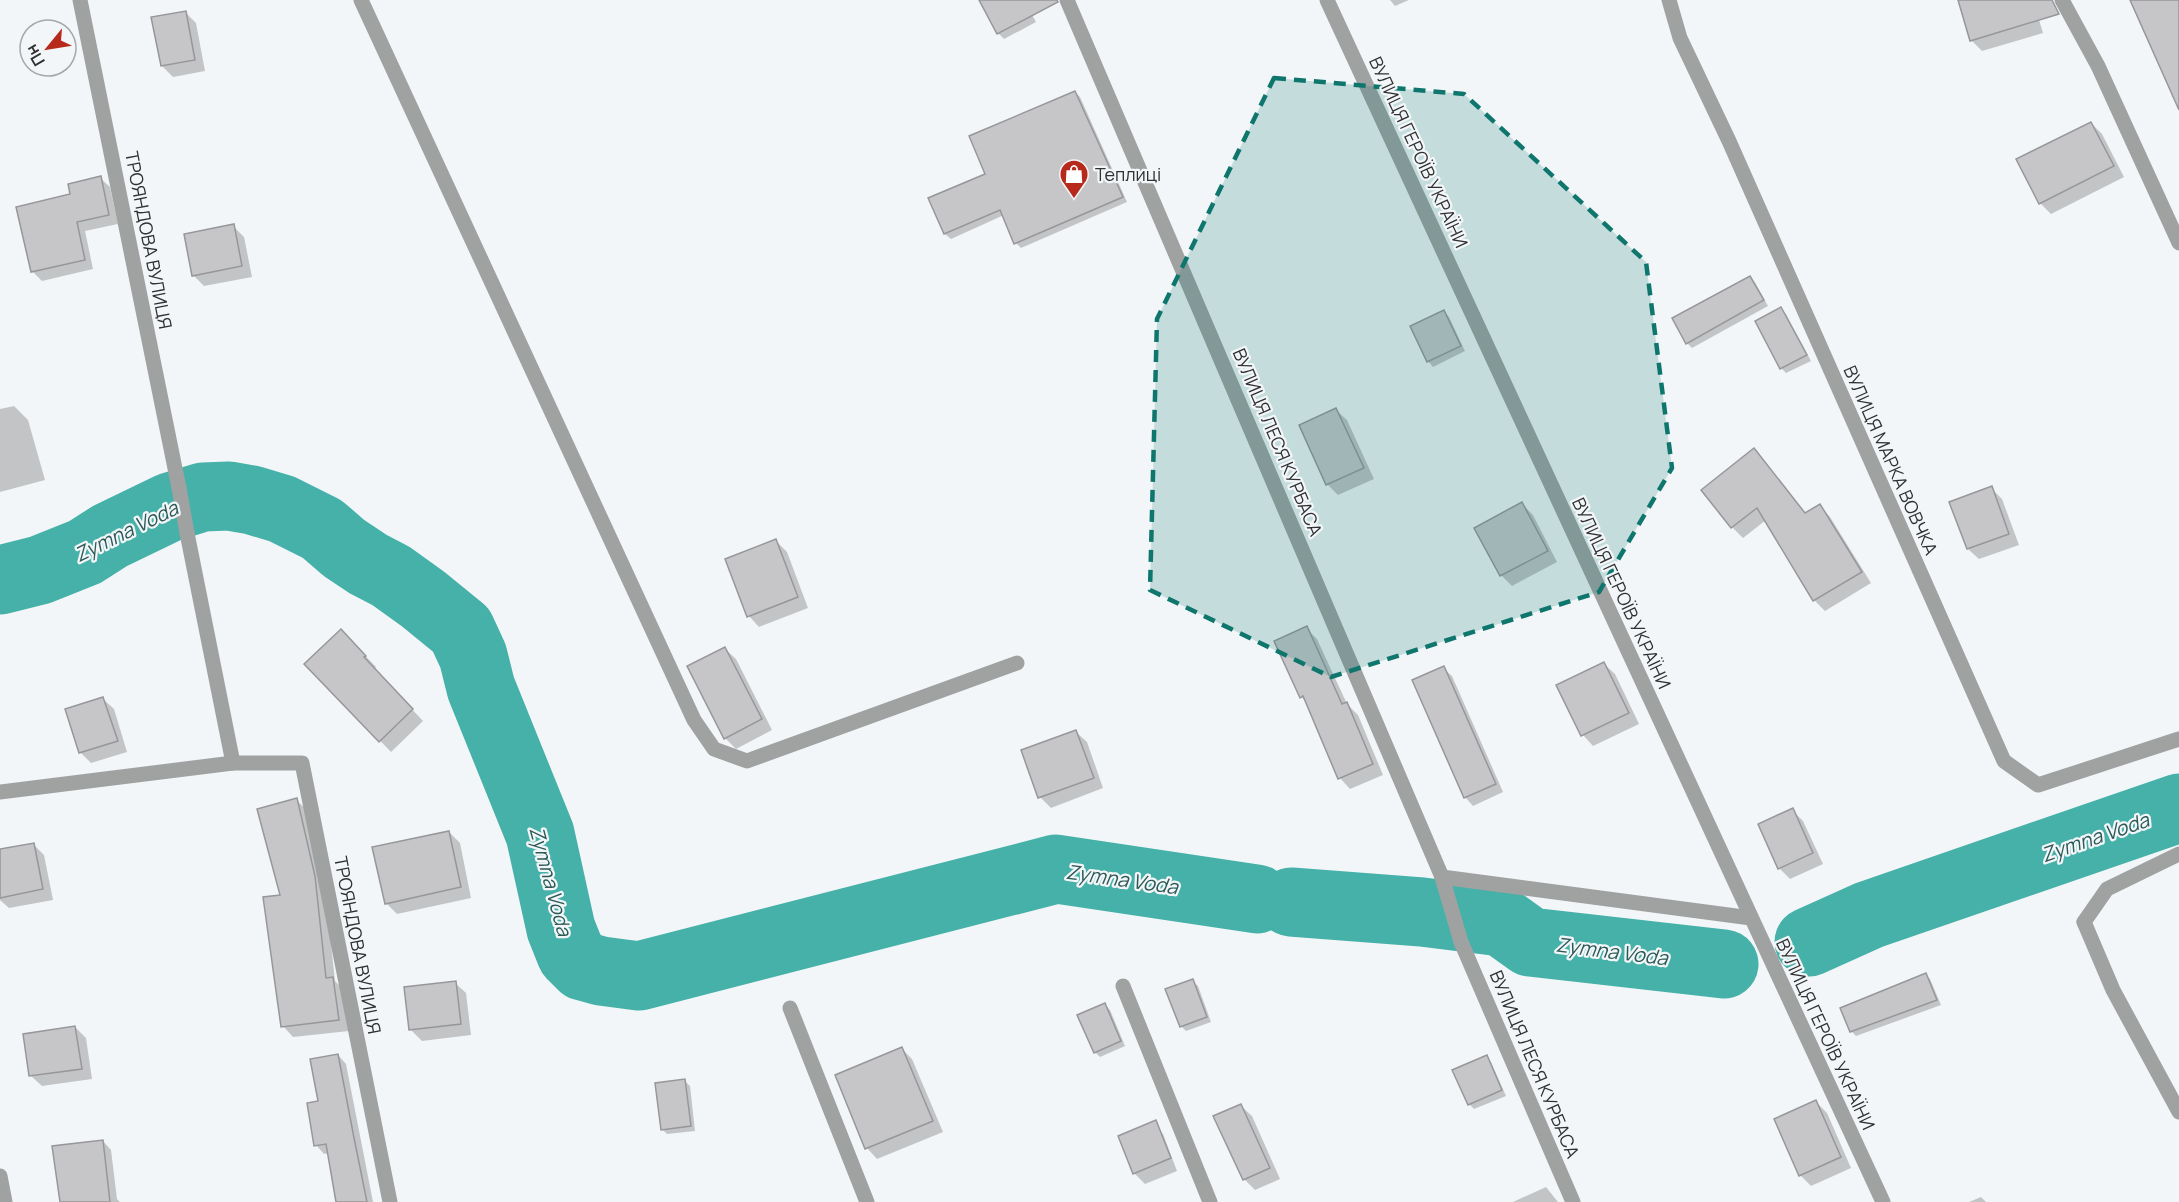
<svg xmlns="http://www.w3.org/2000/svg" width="2179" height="1202" font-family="Manrope,sans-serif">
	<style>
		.shadow { fill: #0003 }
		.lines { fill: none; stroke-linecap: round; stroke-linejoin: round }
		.river { stroke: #45b1a8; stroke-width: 69 }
		.building { fill: #c6c6c9; stroke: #97979a; stroke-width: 1.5 }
		.lane { stroke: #a0a2a2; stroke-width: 15 }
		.street { stroke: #a0a2a2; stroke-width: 15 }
		.marked { fill: #0f766e; fill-opacity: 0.2; stroke: #0f766e; stroke-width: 4.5; stroke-dasharray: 12 8; stroke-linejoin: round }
		.labels { text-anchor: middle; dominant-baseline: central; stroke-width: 4.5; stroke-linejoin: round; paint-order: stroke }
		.street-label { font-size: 18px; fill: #2f3031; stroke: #f3f6f8 }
		.poi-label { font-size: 18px; fill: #2f3031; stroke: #f3f6f8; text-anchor: start }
		.water-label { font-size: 20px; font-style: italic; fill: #2c5a56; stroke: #f3f6f8 }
	</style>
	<rect width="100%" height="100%" fill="#f3f6f8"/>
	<!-- shadow -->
	<g class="shadow">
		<path d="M 980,0 L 1024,0 L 1036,22 L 1004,39 L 998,33 Z"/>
		<path d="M 1390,0 L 1409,0 L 1395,6 Z"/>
		<path d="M 1959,0 L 2033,0 L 2043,33 L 1982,51 L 1971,40 Z"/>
		<path d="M 185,12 L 196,23 L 205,71 L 173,77 L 162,66 Z"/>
		<path d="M 1075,92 L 1080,97 L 1127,202 L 1021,248 L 1016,243 L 1004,215 L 951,239 L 945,234 L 930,199 L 987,175 Z"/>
		<path d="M 2091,123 L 2102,134 L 2124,177 L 2051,214 L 2040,203 Z"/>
		<path d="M 100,178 L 110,187 L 118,224 L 85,231 L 93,269 L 42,281 L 33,272 L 72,196 Z"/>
		<path d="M 233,226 L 244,237 L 252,277 L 204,286 L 193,275 Z"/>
		<path d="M 1750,278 L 1755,283 L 1768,306 L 1692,348 L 1687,343 Z"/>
		<path d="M 1781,309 L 1786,314 L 1811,361 L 1786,373 L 1781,368 L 1757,322 Z"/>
		<path d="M 1444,312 L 1449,317 L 1465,351 L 1433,367 L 1428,361 Z"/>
		<path d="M 14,406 L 28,420 L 45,480 L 0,492 L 0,409 Z"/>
		<path d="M 1336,410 L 1347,420 L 1374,479 L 1338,495 L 1327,484 L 1301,426 Z"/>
		<path d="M 1753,450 L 1806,514 L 1820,506 L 1830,517 L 1871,583 L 1825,611 L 1814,600 L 1766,520 L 1743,538 L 1732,527 L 1703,490 Z"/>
		<path d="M 1991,488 L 2002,499 L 2019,545 L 1979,559 L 1968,549 Z"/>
		<path d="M 1522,504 L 1533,515 L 1557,562 L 1512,586 L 1501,575 Z"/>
		<path d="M 776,541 L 787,552 L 808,608 L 759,627 L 749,616 Z"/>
		<path d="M 1306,628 L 1317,639 L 1347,704 L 1358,715 L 1383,775 L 1350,789 L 1340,778 L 1308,703 L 1301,697 Z"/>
		<path d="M 352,642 L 376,667 L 374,669 L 423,721 L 391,752 L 306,664 Z"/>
		<path d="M 725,649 L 736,659 L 772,730 L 736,749 L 725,738 Z"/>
		<path d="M 1604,664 L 1615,674 L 1639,724 L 1593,746 L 1583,735 L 1558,686 Z"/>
		<path d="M 1443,668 L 1452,676 L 1503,792 L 1473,806 L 1465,797 Z"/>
		<path d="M 103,699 L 114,709 L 127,752 L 91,763 L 80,752 Z"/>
		<path d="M 1076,732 L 1087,742 L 1103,788 L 1051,808 L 1040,797 Z"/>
		<path d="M 296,800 L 307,810 L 325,888 L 335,981 L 344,990 L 349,1031 L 293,1037 L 283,1026 L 281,897 Z"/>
		<path d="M 1792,810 L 1803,821 L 1823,864 L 1790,879 L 1779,868 L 1760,825 Z"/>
		<path d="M 449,832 L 460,843 L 471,898 L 397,914 L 386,903 Z"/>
		<path d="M 33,844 L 44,855 L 53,900 L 9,908 L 0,900 L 0,851 Z"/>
		<path d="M 1925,974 L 1930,979 L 1941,1005 L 1856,1036 L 1851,1031 Z"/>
		<path d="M 1193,981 L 1198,986 L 1211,1022 L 1186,1031 L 1181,1026 Z"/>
		<path d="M 455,983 L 466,993 L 471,1035 L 422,1041 L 411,1030 Z"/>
		<path d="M 1105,1005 L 1110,1010 L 1125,1046 L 1100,1057 L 1095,1052 Z"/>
		<path d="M 75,1027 L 86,1038 L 92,1079 L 42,1086 L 31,1076 Z"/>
		<path d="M 902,1049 L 912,1059 L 943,1132 L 877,1159 L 867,1148 L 837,1075 Z"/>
		<path d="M 338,1055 L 346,1064 L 373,1202 L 338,1202 L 329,1153 L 324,1154 L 316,1145 Z"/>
		<path d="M 1486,1057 L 1491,1062 L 1506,1096 L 1474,1109 L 1469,1104 Z"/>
		<path d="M 685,1081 L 690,1086 L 695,1131 L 667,1134 L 662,1129 Z"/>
		<path d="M 1816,1102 L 1827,1113 L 1851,1168 L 1811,1186 L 1800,1175 Z"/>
		<path d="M 1241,1106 L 1252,1116 L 1280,1179 L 1255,1190 L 1244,1179 Z"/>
		<path d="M 1152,1123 L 1163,1134 L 1177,1171 L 1145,1184 L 1134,1173 Z"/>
		<path d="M 103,1141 L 111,1150 L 117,1199 L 120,1202 L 61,1202 Z"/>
		<path d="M 1546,1187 L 1558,1202 L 1513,1202 Z"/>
		<path d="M 1981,1197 L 1986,1202 L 1969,1202 Z"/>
	</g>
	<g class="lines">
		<!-- river -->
		<g class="river">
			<path d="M 0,580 L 40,570 L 85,552 L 110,536 L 170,507 L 203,497 L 229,496 L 252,500 L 282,509 L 322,529 L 344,548 L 368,564 L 391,576 L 423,599 L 461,630 L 473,656 L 481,688 L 540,834 L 561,929 L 571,954 L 583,966 L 601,971 L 639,976 L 1056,869 L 1257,899"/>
			<path d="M 1291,902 L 1422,912 L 1502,922 L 1530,942 L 1724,964"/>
			<path d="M 1809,942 L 1869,915 L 2179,808"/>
		</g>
	</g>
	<!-- building -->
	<g class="building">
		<path d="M 979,0 L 1057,0 L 1058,2 L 997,34 Z"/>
		<path d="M 1958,0 L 2052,0 L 2059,14 L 1970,41 Z"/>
		<path d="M 2130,0 L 2179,0 L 2179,110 Z"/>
		<path d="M 186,11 L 195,60 L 161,66 L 151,17 Z"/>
		<path d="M 1075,91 L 1123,197 L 1014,244 L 1000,210 L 944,234 L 928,198 L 985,174 L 969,136 Z"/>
		<path d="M 2091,122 L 2114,166 L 2039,204 L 2016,159 Z"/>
		<path d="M 101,176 L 109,215 L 77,222 L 85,260 L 31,272 L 16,207 L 70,194 L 68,184 Z"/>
		<path d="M 234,224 L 242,266 L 192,276 L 184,234 Z"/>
		<path d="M 1750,276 L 1764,300 L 1686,344 L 1672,318 Z"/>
		<path d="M 1781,307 L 1807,355 L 1780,369 L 1755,321 Z"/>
		<path d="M 1444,310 L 1461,346 L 1427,362 L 1410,326 Z"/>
		<path d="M 1336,408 L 1364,468 L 1326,485 L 1299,425 Z"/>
		<path d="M 1754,448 L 1805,513 L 1820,504 L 1862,572 L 1813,601 L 1757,508 L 1731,528 L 1701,490 Z"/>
		<path d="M 1992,486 L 2009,534 L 1967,549 L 1949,502 Z"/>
		<path d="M 1522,502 L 1548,551 L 1500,576 L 1474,528 Z"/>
		<path d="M 776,539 L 798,597 L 747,617 L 725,559 Z"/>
		<path d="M 1307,626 L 1342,704 L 1347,702 L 1373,764 L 1338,779 L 1303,696 L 1300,698 L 1274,641 Z"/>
		<path d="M 341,629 L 366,656 L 364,657 L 413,709 L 379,742 L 304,664 Z"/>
		<path d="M 725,647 L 762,719 L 724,739 L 687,666 Z"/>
		<path d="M 1604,662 L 1629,713 L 1581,736 L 1556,685 Z"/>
		<path d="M 1444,666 L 1496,784 L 1464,798 L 1412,680 Z"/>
		<path d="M 103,697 L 118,741 L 79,753 L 65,709 Z"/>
		<path d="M 1076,730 L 1094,778 L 1038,798 L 1021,750 Z"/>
		<path d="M 297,798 L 315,876 L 326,978 L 333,977 L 339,1020 L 281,1027 L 263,897 L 280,895 L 257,809 Z"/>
		<path d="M 1793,808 L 1813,853 L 1778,869 L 1758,824 Z"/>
		<path d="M 449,831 L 461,887 L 385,904 L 372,847 Z"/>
		<path d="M 34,843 L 43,889 L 0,898 L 0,849 Z"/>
		<path d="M 1926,973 L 1937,1000 L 1850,1032 L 1840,1008 Z"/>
		<path d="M 1193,979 L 1207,1017 L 1180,1027 L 1165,989 Z"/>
		<path d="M 456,981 L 461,1024 L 409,1030 L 404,987 Z"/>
		<path d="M 1105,1003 L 1121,1041 L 1094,1053 L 1077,1015 Z"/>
		<path d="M 75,1026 L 82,1069 L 29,1076 L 23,1034 Z"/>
		<path d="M 902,1047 L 933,1121 L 865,1149 L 835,1075 Z"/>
		<path d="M 338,1054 L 354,1138 L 367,1202 L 336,1202 L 326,1144 L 314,1146 L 307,1103 L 318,1101 L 310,1059 Z"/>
		<path d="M 1487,1055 L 1502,1090 L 1468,1105 L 1452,1070 Z"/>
		<path d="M 685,1079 L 691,1126 L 661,1130 L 655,1083 Z"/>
		<path d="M 1816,1100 L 1841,1157 L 1799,1176 L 1774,1119 Z"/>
		<path d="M 1241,1104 L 1270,1168 L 1243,1180 L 1213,1116 Z"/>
		<path d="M 1156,1120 L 1171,1158 L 1133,1174 L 1118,1136 Z"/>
		<path d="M 103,1140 L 110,1202 L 60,1202 L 52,1146 Z"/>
	</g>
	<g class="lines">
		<!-- lane -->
		<g class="lane">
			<path d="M 361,0 L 694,720 L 714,749 L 747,761 L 1017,663"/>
			<path d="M 179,488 L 187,533"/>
			<path d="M 1442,877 L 1751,918"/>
			<path d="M 2084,922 L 2107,889 L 2179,854"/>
		</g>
		<!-- street -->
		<g class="street">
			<path d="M 80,0 L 179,488"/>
			<path d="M 1067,0 L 1442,877 L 1461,942 L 1573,1202"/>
			<path d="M 1327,0 L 1883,1202"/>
			<path d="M 1669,0 L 1680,38 L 1729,141 L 2004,761 L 2038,785 L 2179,739"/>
			<path d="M 2062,0 L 2098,66 L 2179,243"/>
			<path d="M 187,533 L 233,763"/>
			<path d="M 0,792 L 233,763 L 302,763 L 390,1202"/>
			<path d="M 2084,922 L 2113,990 L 2179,1112"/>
			<path d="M 1123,986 L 1210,1202"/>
			<path d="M 790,1008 L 867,1202"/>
			<path d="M 0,1176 L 5,1202"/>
		</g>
	</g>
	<!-- marked area -->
	<path class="marked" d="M 1274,78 L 1464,94 L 1646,262 L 1672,468 L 1599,592 L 1331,677 L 1150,590 L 1157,319 Z"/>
	<!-- icons -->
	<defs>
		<g id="shop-pin" transform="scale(1.5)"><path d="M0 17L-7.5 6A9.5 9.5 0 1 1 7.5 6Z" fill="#b6291b" stroke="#f3f6f8"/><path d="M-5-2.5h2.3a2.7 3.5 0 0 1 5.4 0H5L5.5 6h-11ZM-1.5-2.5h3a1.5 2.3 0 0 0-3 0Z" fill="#fff"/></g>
	</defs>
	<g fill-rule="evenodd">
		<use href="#shop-pin" x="1074" y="174"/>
	</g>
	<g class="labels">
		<!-- street labels -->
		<g class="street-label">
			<text transform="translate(1419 152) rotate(65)">ВУЛИЦЯ ГЕРОЇВ УКРАЇНИ</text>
			<text transform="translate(149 240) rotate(79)">ТРОЯНДОВА ВУЛИЦЯ</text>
			<text transform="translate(1278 442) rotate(67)">ВУЛИЦЯ ЛЕСЯ КУРБАСА</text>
			<text transform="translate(1891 460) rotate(66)">ВУЛИЦЯ МАРКА ВОВЧКА</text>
			<text transform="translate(1622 593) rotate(65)">ВУЛИЦЯ ГЕРОЇВ УКРАЇНИ</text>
			<text transform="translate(358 945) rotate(79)">ТРОЯНДОВА ВУЛИЦЯ</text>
			<text transform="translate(1826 1034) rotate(65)">ВУЛИЦЯ ГЕРОЇВ УКРАЇНИ</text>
			<text transform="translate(1535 1064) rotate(67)">ВУЛИЦЯ ЛЕСЯ КУРБАСА</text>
		</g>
		<!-- poi labels -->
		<g class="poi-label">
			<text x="1095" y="174">Теплиці</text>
		</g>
		<!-- water labels -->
		<g class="water-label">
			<text transform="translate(126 531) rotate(-26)">Zymna Voda</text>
			<text transform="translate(2095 837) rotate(-19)">Zymna Voda</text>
			<text transform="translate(1122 879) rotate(8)">Zymna Voda</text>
			<text transform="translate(551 881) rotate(75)">Zymna Voda</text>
			<text transform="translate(1612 951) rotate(7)">Zymna Voda</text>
		</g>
	</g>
	<!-- north arrow -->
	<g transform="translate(48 48) rotate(240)"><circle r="28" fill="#f3f6f8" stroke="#a5a7a8" stroke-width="1.5"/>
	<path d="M0-4.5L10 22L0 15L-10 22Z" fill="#b6291b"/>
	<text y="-9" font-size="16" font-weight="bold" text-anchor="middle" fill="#2f3031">Пн</text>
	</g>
</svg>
